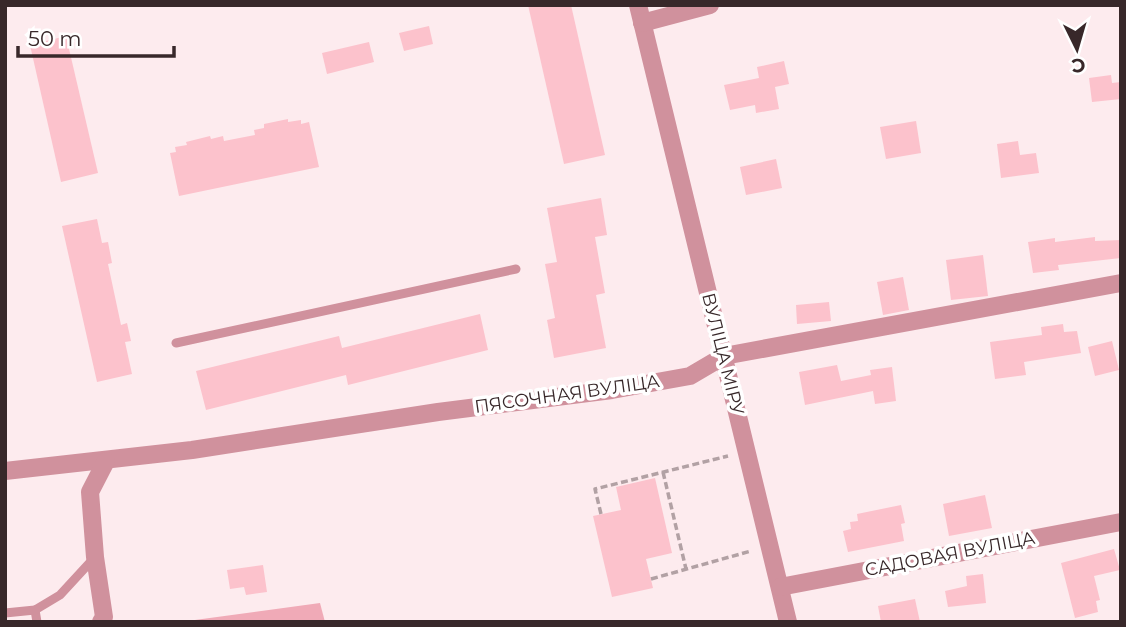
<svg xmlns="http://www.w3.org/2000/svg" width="1126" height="627" font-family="Montserrat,sans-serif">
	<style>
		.green { fill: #f0aab7 }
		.building { fill: #fcc2cc }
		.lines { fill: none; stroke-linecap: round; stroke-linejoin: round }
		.path { stroke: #b2a1a4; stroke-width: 3.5; stroke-dasharray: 7 3.5; stroke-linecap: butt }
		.service { stroke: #d0919d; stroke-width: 9 }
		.minor { stroke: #d0919d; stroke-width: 18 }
		.labels { text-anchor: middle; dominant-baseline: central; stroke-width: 7; stroke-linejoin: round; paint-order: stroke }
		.street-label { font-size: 18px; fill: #38282a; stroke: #fff }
	</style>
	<rect width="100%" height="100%" fill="#fdebee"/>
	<!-- green -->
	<path class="green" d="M 320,603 L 325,622 L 180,622 Z"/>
	<!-- building -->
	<g class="building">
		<path d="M 528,5 L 571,5 L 605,155 L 564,164 Z"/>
		<path d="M 429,26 L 433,44 L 404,51 L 399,33 Z"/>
		<path d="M 66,36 L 98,173 L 61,182 L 30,45 Z"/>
		<path d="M 369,42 L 374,62 L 327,74 L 322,53 Z"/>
		<path d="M 784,61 L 789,84 L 775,87 L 779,109 L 756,113 L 755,105 L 730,110 L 724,85 L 759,78 L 757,67 Z"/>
		<path d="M 1111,75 L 1112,83 L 1121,82 L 1121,99 L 1092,102 L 1089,78 Z"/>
		<path d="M 288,119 L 288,122 L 301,120 L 301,124 L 309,122 L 319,167 L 179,196 L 170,153 L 176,152 L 175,147 L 187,145 L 186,142 L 210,136 L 211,139 L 223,136 L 224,141 L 255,135 L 254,130 L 264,128 L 264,124 Z"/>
		<path d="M 916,121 L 921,153 L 886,159 L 880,127 Z"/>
		<path d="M 1018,141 L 1020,155 L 1036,153 L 1039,173 L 1001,178 L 997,144 Z"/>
		<path d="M 776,159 L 782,188 L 746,195 L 740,167 Z"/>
		<path d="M 601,198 L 607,235 L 595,237 L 605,293 L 596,295 L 606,348 L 554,358 L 547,320 L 555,318 L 545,264 L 557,262 L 547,208 Z"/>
		<path d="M 97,219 L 102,243 L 108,242 L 112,263 L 108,264 L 121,325 L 127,323 L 131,341 L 125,342 L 132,374 L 97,382 L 62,226 Z"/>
		<path d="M 1095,237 L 1095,241 L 1121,240 L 1121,258 L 1058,265 L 1059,270 L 1033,273 L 1028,242 L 1055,238 L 1055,242 Z"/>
		<path d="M 983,255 L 988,296 L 951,300 L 946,260 Z"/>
		<path d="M 903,277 L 909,310 L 883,315 L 877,282 Z"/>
		<path d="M 829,302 L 831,321 L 797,324 L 796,305 Z"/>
		<path d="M 480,314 L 488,350 L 348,385 L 346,375 L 206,410 L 196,371 L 339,336 L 342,348 Z"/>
		<path d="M 1063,324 L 1064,332 L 1077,331 L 1081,353 L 1024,362 L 1026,375 L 995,379 L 990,342 L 1042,335 L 1041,327 Z"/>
		<path d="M 1112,341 L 1119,370 L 1095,376 L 1088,347 Z"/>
		<path d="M 837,365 L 841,381 L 871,375 L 870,370 L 892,367 L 896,401 L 875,404 L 873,391 L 805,405 L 799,372 Z"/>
		<path d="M 655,478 L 672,553 L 646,559 L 653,588 L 612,597 L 593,516 L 621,510 L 616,487 Z"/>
		<path d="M 985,495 L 992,528 L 949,536 L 943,504 Z"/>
		<path d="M 901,505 L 905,523 L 901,524 L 904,541 L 848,552 L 843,531 L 851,529 L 850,522 L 858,521 L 857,514 Z"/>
		<path d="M 1114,549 L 1120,570 L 1094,576 L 1100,600 L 1096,601 L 1098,612 L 1075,618 L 1061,563 Z"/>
		<path d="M 263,565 L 267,592 L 246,595 L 244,587 L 230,589 L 227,570 Z"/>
		<path d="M 983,574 L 986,603 L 948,607 L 945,591 L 967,586 L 966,576 Z"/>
		<path d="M 915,599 L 920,622 L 881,622 L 878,606 Z"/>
	</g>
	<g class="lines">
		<!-- path -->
		<g class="path">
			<path d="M 663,472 L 686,569"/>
			<path d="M 601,514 L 595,489 L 728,456"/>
			<path d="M 651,579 L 751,551"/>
		</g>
		<!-- service -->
		<g class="service">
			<path d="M 176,343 L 516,269"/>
			<path d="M 35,610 L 37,622"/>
			<path d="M 5,613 L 35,610 L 60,595 L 95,557"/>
		</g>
		<!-- minor -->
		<g class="minor">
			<path d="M 638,5 L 788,622"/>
			<path d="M 642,23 L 710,5"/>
			<path d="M 5,471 L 192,450 L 438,412 L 612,390 L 690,376 L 724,356 L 1121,283"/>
			<path d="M 780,587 L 1121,522"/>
			<path d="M 101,622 L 104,617 L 95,557 L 90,492 L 106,461"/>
		</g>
	</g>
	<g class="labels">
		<!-- street labels -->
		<g class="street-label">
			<text transform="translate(723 354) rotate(76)">ВУЛІЦА МІРУ</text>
			<text transform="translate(567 394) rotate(-8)">ПЯСОЧНАЯ ВУЛІЦА</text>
			<text transform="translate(950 554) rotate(-11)">САДОВАЯ ВУЛІЦА</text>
		</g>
	</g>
	<!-- border -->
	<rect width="1126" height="627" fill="none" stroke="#38282a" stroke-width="14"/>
	<!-- north arrow -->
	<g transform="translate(1077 49) rotate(175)" stroke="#ffffff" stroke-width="5" paint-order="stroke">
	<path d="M0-5L12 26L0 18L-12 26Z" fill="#38282a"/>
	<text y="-10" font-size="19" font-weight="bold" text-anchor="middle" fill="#38282a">С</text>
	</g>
	<!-- scale -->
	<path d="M18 46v10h156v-10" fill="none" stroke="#38282a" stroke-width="3.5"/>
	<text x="28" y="46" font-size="21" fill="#38282a" stroke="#ffffff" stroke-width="5" paint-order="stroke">50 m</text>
</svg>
